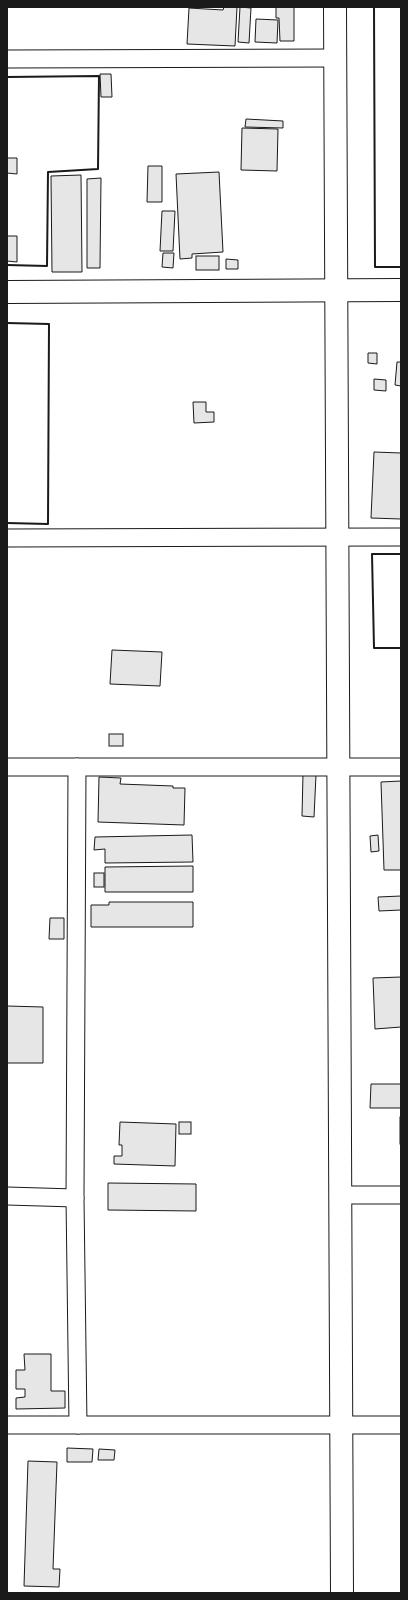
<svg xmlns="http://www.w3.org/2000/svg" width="408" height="1600" font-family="Helvetica,sans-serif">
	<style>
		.building { fill: #e6e6e6; stroke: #1a1a1a }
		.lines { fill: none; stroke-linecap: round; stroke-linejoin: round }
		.street-casing { stroke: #1a1a1a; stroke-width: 19 }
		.secondary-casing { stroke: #1a1a1a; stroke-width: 24 }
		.street { stroke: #fff; stroke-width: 17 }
		.secondary { stroke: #fff; stroke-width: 22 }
		.wall { stroke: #1a1a1a; stroke-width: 2 }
	</style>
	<rect width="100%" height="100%" fill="#fff"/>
	<!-- building -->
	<g class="building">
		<path d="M 224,7 L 237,7 L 235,46 L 187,44 L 189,8 L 223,10 Z"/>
		<path d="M 240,7 L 251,8 L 249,43 L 238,42 Z"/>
		<path d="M 276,7 L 294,7 L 294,41 L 280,41 L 279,18 L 276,18 Z"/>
		<path d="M 256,19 L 278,20 L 277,43 L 255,42 Z"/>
		<path d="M 100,74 L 111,74 L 112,97 L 101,97 Z"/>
		<path d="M 246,119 L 283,121 L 283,128 L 245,127 Z"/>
		<path d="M 242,128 L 278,129 L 277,171 L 241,170 Z"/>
		<path d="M 7,158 L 17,158 L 17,174 L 7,173 Z"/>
		<path d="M 148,166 L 162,166 L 162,202 L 147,202 Z"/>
		<path d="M 219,172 L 223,252 L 192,254 L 192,258 L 180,259 L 176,174 Z"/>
		<path d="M 81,175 L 82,272 L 52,272 L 51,176 Z"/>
		<path d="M 101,178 L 100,268 L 87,268 L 87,179 Z"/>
		<path d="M 162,211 L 175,211 L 173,251 L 160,251 Z"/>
		<path d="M 7,236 L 17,236 L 17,262 L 7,261 Z"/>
		<path d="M 163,253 L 174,253 L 173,268 L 162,267 Z"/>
		<rect x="196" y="256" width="23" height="14"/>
		<path d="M 226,259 L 238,260 L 238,269 L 226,269 Z"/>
		<path d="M 368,353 L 377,353 L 377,364 L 368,363 Z"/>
		<path d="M 397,362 L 401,362 L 401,386 L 395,385 Z"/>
		<path d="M 374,379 L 386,380 L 386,391 L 374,390 Z"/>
		<path d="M 193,402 L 206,402 L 206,412 L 214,412 L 214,422 L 194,423 Z"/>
		<path d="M 374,452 L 401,453 L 401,519 L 371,518 Z"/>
		<path d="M 112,650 L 162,652 L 160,686 L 110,684 Z"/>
		<rect x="109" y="734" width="14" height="12"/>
		<path d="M 303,774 L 316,775 L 314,817 L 302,816 Z"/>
		<path d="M 99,777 L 121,778 L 120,784 L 173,786 L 173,788 L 185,788 L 184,825 L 98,822 Z"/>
		<path d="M 401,781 L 401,870 L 384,870 L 381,782 Z"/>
		<path d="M 192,835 L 193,862 L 105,863 L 105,849 L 94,850 L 95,837 Z"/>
		<path d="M 378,835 L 379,851 L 371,852 L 370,836 Z"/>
		<path d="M 193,866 L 193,892 L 105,892 L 105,867 Z"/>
		<rect x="94" y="873" width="10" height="14"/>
		<path d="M 401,896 L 401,910 L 379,911 L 378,897 Z"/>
		<path d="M 109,902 L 193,902 L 193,927 L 91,927 L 91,905 L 109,905 Z"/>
		<path d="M 50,918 L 64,918 L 64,939 L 49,939 Z"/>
		<path d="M 401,977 L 401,1027 L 375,1029 L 373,978 Z"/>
		<path d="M 7,1006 L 43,1007 L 43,1063 L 7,1063 Z"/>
		<path d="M 371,1084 L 401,1084 L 401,1108 L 370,1108 Z"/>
		<rect x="400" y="1117" width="1" height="27"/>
		<path d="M 120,1122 L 176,1124 L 175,1166 L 114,1164 L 114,1156 L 122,1156 L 122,1145 L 119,1145 Z"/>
		<rect x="179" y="1122" width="12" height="12"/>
		<path d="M 108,1183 L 196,1184 L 196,1211 L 108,1210 Z"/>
		<path d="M 24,1354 L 51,1354 L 51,1391 L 65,1391 L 65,1408 L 16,1409 L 16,1398 L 25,1397 L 25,1389 L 16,1389 L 16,1370 L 25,1370 Z"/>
		<path d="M 67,1448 L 93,1449 L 92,1462 L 67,1462 Z"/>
		<path d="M 99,1449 L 115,1450 L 114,1460 L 98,1460 Z"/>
		<path d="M 28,1461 L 57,1462 L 53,1569 L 60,1569 L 59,1587 L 24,1586 Z"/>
	</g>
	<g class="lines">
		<!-- street casing -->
		<g class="street-casing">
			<g id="street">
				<path d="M 7,59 L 335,58"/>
				<path d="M 7,538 L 401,537"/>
				<path d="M 7,767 L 401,767"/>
				<path d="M 77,767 L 75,1198 L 78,1425"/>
				<path d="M 340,1195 L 401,1195"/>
				<path d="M 7,1196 L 75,1198"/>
				<path d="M 7,1425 L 401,1425"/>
			</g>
		</g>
		<!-- secondary casing -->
		<g class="secondary-casing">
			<g id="secondary">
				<path d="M 335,7 L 342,1593"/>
				<path d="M 7,292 L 401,290"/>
			</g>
		</g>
		<!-- street -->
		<use href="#street" class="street"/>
		<!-- secondary -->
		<use href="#secondary" class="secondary"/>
		<!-- wall -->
		<g class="wall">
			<path d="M 374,7 L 375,267 L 401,267"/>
			<path d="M 7,77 L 99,76 L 98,169 L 48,172 L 47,266 L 7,265"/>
			<path d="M 7,323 L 49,324 L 48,524 L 7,523"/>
			<path d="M 401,554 L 372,554 L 374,648 L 401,648"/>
		</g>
	</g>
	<!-- border -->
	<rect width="408" height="1600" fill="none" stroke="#1a1a1a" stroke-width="16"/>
</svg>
